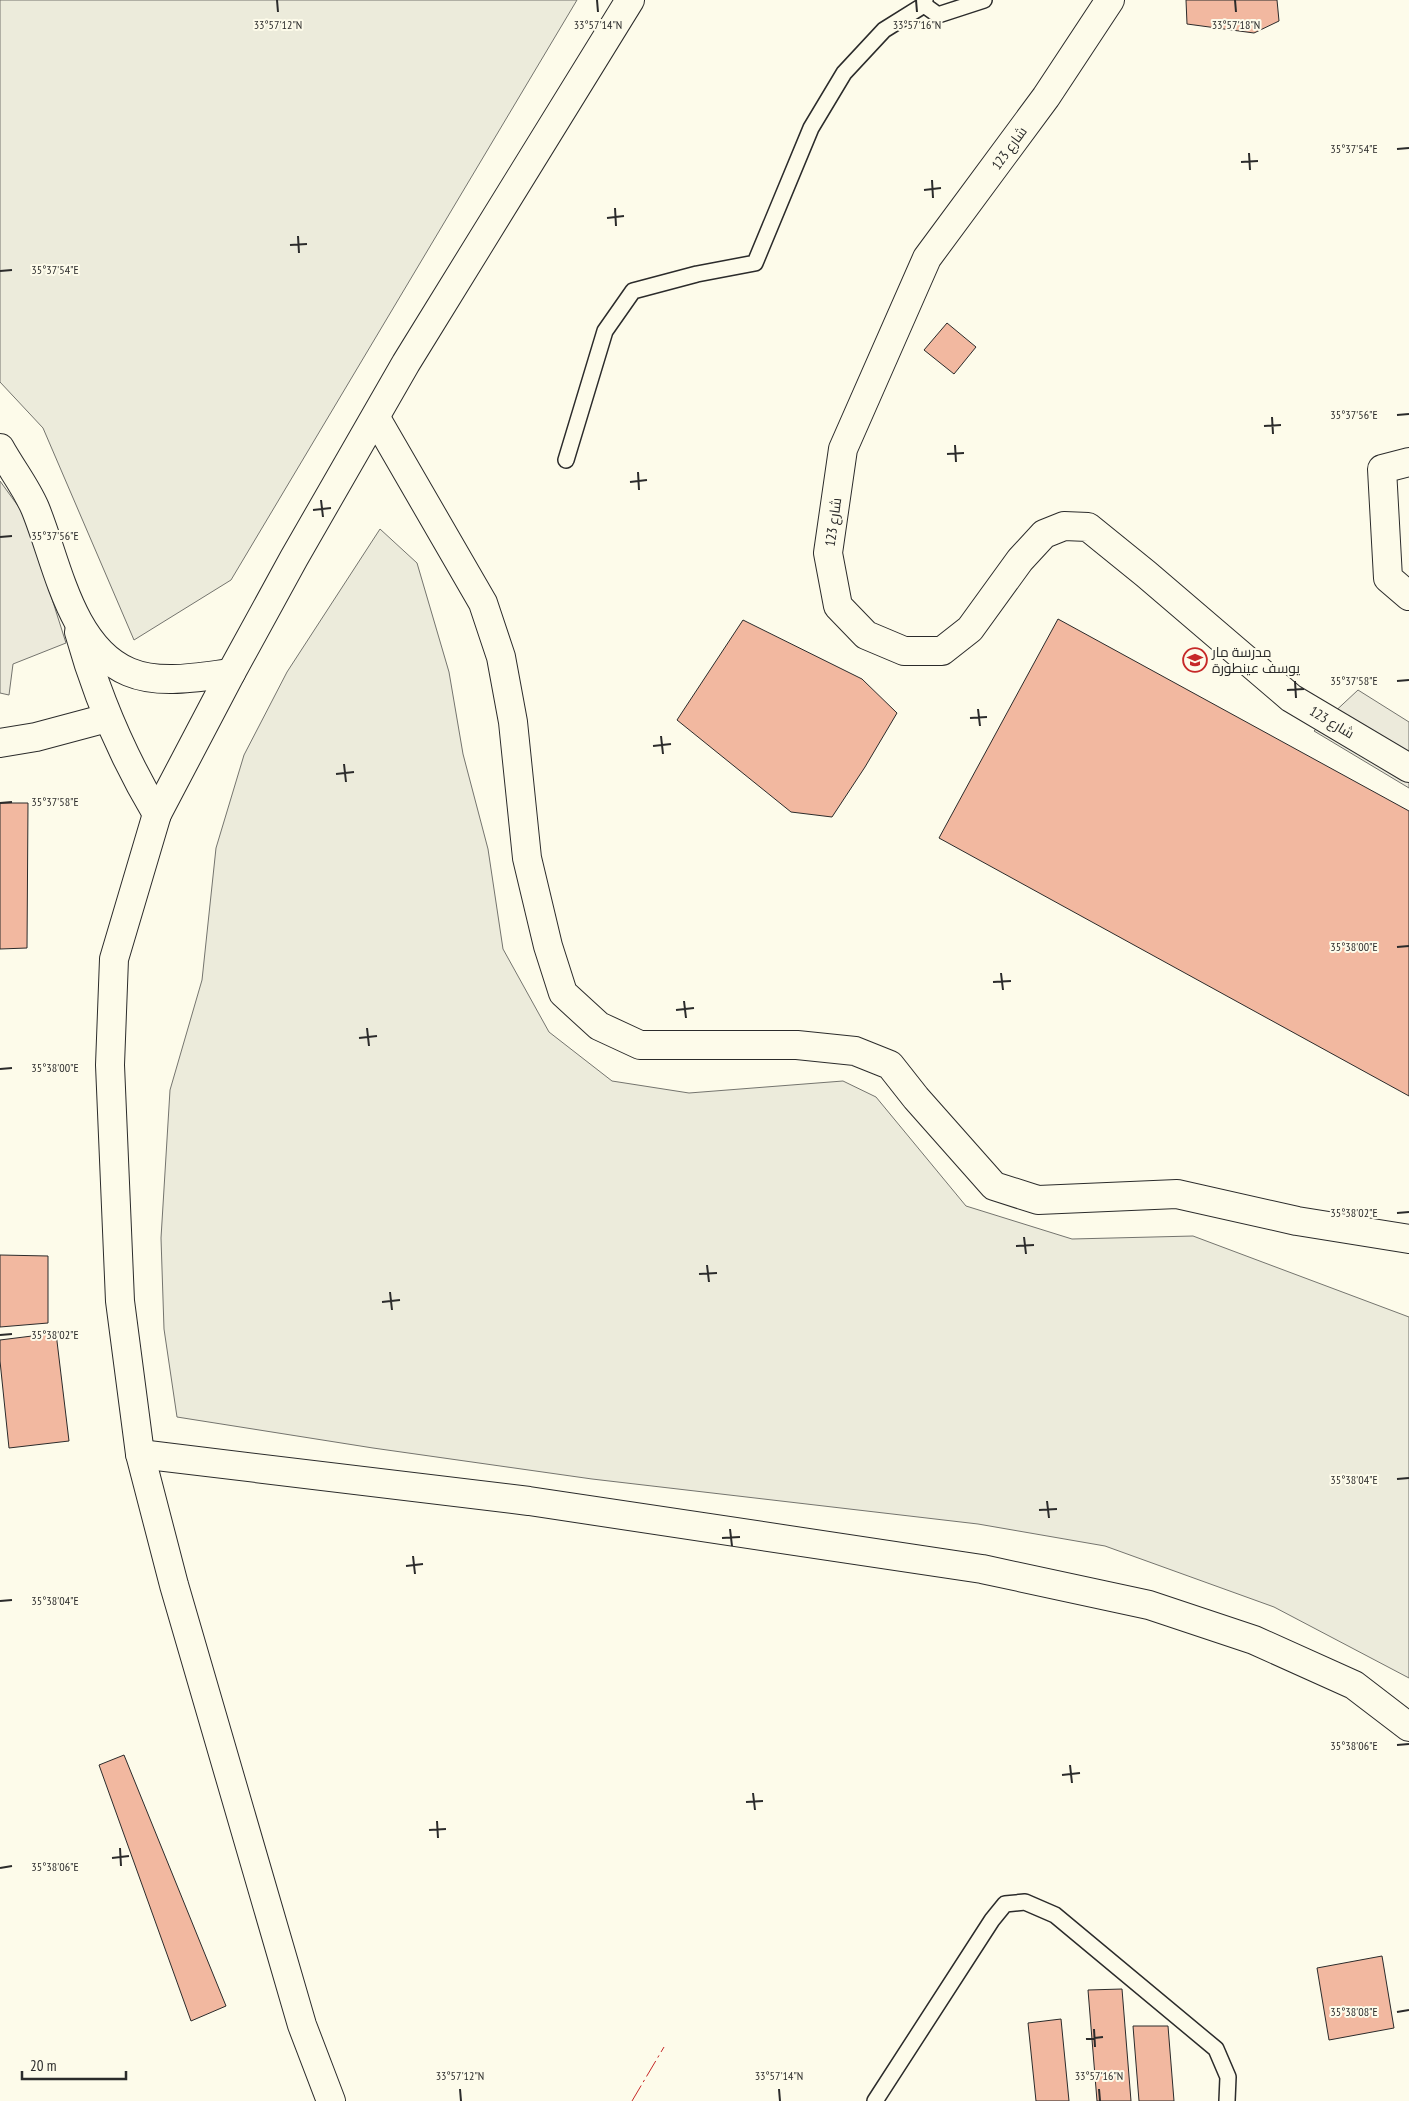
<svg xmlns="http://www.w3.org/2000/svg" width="1409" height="2101" font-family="'PT Sans Narrow',Cairo,sans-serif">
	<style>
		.green { fill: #ecebdb; stroke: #74746e }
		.parking { fill: #eceadb; stroke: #74746e }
		.building { fill: #f2b8a0; stroke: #2b2b2b }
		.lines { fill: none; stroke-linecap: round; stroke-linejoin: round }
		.lane-casing { stroke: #2b2b2b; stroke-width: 18 }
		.street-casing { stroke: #2b2b2b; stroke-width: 30 }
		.highway-casing { stroke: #2b2b2b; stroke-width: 30 }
		.lane { stroke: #fdfbea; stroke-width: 15 }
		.street { stroke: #fdfbea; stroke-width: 28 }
		.highway { stroke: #fdfbea; stroke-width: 28 }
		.power { stroke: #c62828; stroke-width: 1; stroke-dasharray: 18 4 2.5 4; stroke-linecap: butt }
		.ticks { fill: none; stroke: #2b2b2b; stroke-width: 2 }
		.labels { text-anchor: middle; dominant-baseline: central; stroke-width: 4; stroke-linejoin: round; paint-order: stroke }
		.street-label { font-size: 14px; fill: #2b2b2b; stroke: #fdfbea }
		.poi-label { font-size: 14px; fill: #2b2b2b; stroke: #fdfbea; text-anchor: start }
		.ticks-label { font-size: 12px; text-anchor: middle; fill: #2b2b2b; stroke: #fdfbea; stroke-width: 4; stroke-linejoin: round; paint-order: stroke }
	</style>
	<rect width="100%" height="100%" fill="#fdfbea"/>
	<!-- green -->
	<g class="green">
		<path d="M 0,0 L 577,0 L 231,580 L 134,640 L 43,428 L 0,382 Z"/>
		<path d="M 380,529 L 417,563 L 449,672 L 463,754 L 488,849 L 503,949 L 549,1032 L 612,1081 L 689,1093 L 843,1081 L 876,1097 L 966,1206 L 1072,1239 L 1193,1236 L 1409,1317 L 1409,1678 L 1274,1607 L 1105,1546 L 978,1524 L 592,1479 L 373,1448 L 177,1417 L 164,1329 L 161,1238 L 170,1090 L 202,980 L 216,848 L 244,755 L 287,672 Z"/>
	</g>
	<!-- parking -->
	<g class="parking">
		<path d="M 0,481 L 26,517 L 66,643 L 13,664 L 9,695 L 0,693 Z"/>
		<path d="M 1358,690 L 1409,722 L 1409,788 L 1314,731 Z"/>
	</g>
	<!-- building -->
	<g class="building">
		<path d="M 1186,0 L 1277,0 L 1279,21 L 1254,33 L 1187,24 Z"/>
		<path d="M 947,323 L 976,347 L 954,374 L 924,350 Z"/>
		<path d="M 1058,619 L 1409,811 L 1409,1096 L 939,838 Z"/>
		<path d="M 743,620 L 862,679 L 897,713 L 865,767 L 832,817 L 791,812 L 677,720 Z"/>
		<path d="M 0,803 L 28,803 L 27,948 L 0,949 Z"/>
		<path d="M 0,1255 L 48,1256 L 48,1323 L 0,1327 Z"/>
		<path d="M 56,1333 L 69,1441 L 9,1448 L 0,1361 L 0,1340 Z"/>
		<path d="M 124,1755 L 226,2006 L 191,2021 L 99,1765 Z"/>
		<path d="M 1382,1956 L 1394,2028 L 1329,2040 L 1317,1968 Z"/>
		<path d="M 1122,1989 L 1131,2101 L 1097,2101 L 1088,1990 Z"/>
		<path d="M 1061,2019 L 1069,2101 L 1036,2101 L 1028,2023 Z"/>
		<path d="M 1133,2026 L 1168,2026 L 1174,2101 L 1139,2101 Z"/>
	</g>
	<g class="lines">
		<!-- lane casing -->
		<g class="lane-casing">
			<g id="lane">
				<path d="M 925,0 L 924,5 L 938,15 L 984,0"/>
				<path d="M 566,460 L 605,331 L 633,291 L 697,274 L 755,263 L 811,128 L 844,73 L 884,30 L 924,5"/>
				<path d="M 875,2101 L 992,1920 L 1005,1904 L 1025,1902 L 1055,1915 L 1216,2049 L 1228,2077 L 1227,2101"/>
			</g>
		</g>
		<!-- street casing -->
		<g class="street-casing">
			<g id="street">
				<path d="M 1110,0 L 1046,97 L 927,258 L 843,449 L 828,553 L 838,606 L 866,635 L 904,651 L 942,651 L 970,629 L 1020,560 L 1044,534 L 1064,526 L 1088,527 L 1146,574 L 1291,698 L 1409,768"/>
				<path d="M 376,418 L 483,603 L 501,657 L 513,722 L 527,858 L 548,946 L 563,993 L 599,1026 L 640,1045 L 797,1045 L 855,1051 L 890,1065 L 916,1098 L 994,1186 L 1038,1200 L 1177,1194 L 1297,1221 L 1409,1239"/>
				<path d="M 0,448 C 11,468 26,487 35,508 C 57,561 70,647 129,672 C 160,685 199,677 231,673"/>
				<path d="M 1409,462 L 1382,469 L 1388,578 L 1409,596"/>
				<path d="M 79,632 C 97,697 123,757 157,814"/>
				<path d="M 0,743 L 36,737 L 107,718"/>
				<path d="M 140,1454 L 529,1501 L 982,1569 L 1149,1605 L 1254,1640 L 1354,1685 L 1409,1727"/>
			</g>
		</g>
		<!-- highway casing -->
		<g class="highway-casing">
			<path id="highway" d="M 331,2101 L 302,2025 L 174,1585 L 140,1454 L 120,1301 L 110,1065 L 114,959 L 157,814 L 231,673 L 294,558 L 406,363 L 630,0"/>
		</g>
		<!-- lane -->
		<use href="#lane" class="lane"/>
		<!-- street -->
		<use href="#street" class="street"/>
		<!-- highway -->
		<use href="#highway" class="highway"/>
		<!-- power -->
		<path class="power" d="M 632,2101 L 664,2047"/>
	</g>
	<!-- ticks -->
	<path class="ticks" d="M 277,0 L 278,12M 597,0 L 598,12M 916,0 L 917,12M 1235,0 L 1236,12M 1397,149 L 1409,148M 1249,153 L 1250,170M 1241,162 L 1258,161M 932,180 L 933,198M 924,190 L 941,188M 615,208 L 616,226M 607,218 L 624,216M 298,236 L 299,253M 290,245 L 307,244M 0,271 L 12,270M 1397,415 L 1409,414M 1272,417 L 1273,434M 1264,426 L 1281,425M 955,445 L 956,462M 947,454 L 964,453M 638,472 L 639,490M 630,482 L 647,480M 321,500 L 323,517M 313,510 L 331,508M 0,537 L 12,536M 1295,681 L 1296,698M 1397,681 L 1409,680M 1287,690 L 1304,689M 978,709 L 980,726M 970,718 L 987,717M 661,736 L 663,754M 653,746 L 671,744M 344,764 L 346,782M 336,774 L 354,772M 0,803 L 12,802M 1397,947 L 1409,946M 1001,973 L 1003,990M 993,982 L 1011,981M 684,1001 L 686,1018M 676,1010 L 694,1008M 367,1028 L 369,1046M 359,1038 L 377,1036M 0,1069 L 12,1068M 1397,1213 L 1409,1212M 1024,1237 L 1026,1254M 1016,1246 L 1034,1245M 707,1265 L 709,1282M 699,1274 L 717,1273M 390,1292 L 392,1310M 382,1302 L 400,1300M 0,1335 L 12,1334M 1397,1479 L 1409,1478M 1047,1501 L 1049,1518M 1039,1510 L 1057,1509M 730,1529 L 732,1546M 722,1538 L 740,1537M 413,1556 L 415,1574M 406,1566 L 423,1564M 0,1601 L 12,1600M 1397,1745 L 1409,1744M 1070,1765 L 1072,1783M 1062,1775 L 1080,1773M 753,1793 L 755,1810M 746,1802 L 763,1801M 437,1821 L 438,1838M 429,1830 L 446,1829M 120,1848 L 121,1866M 112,1858 L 129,1856M 0,1868 L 12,1866M 1397,2012 L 1409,2010M 1094,2029 L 1095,2047M 1086,2039 L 1103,2037M 460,2089 L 461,2101M 779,2089 L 780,2101M 1099,2089 L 1100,2101"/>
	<!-- icons -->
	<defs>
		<g id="school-ring" transform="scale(1.25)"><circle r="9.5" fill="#fdfbea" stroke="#c62828" stroke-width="1.5"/><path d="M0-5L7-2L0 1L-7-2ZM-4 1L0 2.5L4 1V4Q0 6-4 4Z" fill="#c62828"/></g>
	</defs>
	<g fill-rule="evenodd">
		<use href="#school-ring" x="1195" y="660"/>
	</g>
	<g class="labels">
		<!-- street labels -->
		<g class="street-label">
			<text transform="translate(1009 148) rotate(-54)">شارع 123</text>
			<text transform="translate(833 522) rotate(-82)">شارع 123</text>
			<text transform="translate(1332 722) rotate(31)">شارع 123</text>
		</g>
		<!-- poi labels -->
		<g class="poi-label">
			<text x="1212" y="652">مدرسة مار<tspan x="1212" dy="16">يوسف عينطورة</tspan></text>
		</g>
	</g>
	<g class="ticks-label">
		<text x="1236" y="29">33°57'18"N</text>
		<text x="278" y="29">33°57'12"N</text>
		<text x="598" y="29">33°57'14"N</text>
		<text x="917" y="29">33°57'16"N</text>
		<text x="1354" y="153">35°37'54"E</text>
		<text x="55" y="274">35°37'54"E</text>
		<text x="1354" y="419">35°37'56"E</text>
		<text x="55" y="540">35°37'56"E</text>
		<text x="1354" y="685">35°37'58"E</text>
		<text x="55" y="806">35°37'58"E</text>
		<text x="1354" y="951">35°38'00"E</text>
		<text x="55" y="1072">35°38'00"E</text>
		<text x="1354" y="1217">35°38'02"E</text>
		<text x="55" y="1339">35°38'02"E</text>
		<text x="1354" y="1484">35°38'04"E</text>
		<text x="55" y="1605">35°38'04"E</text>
		<text x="1354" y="1750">35°38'06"E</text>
		<text x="55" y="1871">35°38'06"E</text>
		<text x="1354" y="2016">35°38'08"E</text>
		<text x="460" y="2080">33°57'12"N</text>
		<text x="779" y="2080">33°57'14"N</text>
		<text x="1099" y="2080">33°57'16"N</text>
	</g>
	<!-- scale -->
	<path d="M22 2071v8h104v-8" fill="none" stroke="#2b2b2b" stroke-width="2.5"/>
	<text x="30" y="2071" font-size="15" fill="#2b2b2b" stroke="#fdfbea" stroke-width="4" paint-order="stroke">20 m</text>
</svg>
